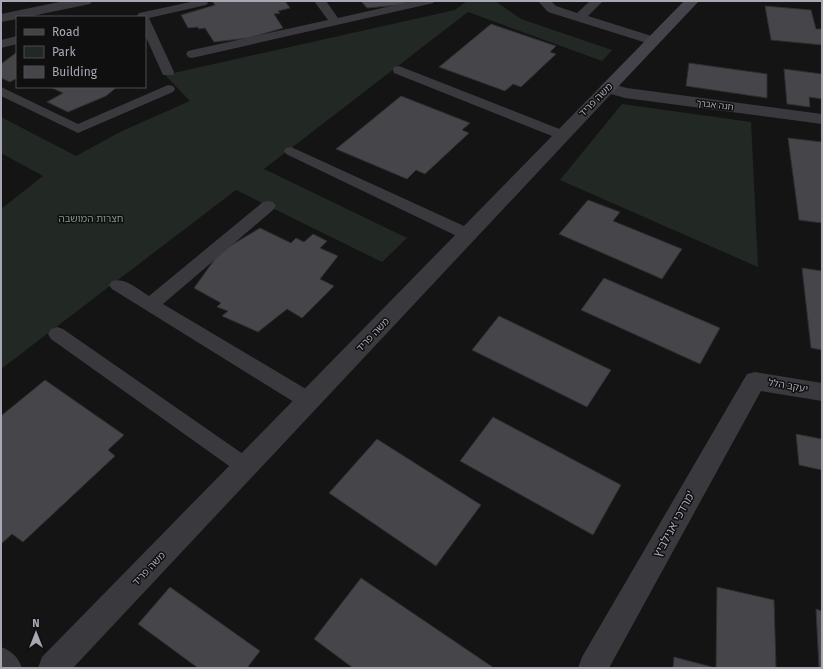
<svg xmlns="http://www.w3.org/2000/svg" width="823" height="669" font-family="'Fira Sans','Noto Sans Hebrew',sans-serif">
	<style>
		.green { fill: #222925 }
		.building { fill: #46464a; stroke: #2f2e31 }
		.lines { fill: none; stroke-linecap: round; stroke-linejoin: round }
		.lane { fill: #3a3a3e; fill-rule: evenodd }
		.street { fill: #3a3a3e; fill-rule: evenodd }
		.secondary { fill: #434349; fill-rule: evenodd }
		.labels { text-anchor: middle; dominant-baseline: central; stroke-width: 3; stroke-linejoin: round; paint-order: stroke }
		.far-street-label { font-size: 9px; fill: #a7a8b3; stroke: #0f0f10 }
		.street-label { font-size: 10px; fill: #a7a8b3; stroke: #0f0f10 }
		.park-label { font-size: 10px; fill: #809c89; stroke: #0f0f10 }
		.near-street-label { font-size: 12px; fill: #a7a8b3; stroke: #0f0f10 }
	</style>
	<rect width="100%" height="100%" fill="#141415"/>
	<!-- green -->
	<g class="green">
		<path d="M 467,1 L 495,1 L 521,19 L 612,50 L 602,61 L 468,12 L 264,169 L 407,238 L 382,262 L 236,190 L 1,369 L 1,209 L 43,176 L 1,153 L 1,117 L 76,156 L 120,132 L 190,101 L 165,75 L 455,10 Z"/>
		<path d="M 622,104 L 751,122 L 758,267 L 560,180 Z"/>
	</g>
	<!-- building -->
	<g class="building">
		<path d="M 212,1 L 285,1 L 290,8 L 278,11 L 280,13 L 274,14 L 283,28 L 249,38 L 214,42 L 205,28 L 199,29 L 198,27 L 188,28 L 181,15 L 215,5 Z"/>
		<path d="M 361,1 L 411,1 L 400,5 L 367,8 Z"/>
		<path d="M 765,6 L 811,10 L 816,29 L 822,29 L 822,45 L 771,40 Z"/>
		<path d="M 491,24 L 556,46 L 550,52 L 556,54 L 521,87 L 513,84 L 505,91 L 439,67 Z"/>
		<path d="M 17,52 L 17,78 L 10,82 L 1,78 L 1,64 Z"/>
		<path d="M 689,63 L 767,74 L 767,98 L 686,86 Z"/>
		<path d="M 784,69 L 822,74 L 822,99 L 809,97 L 810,107 L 787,104 Z"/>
		<path d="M 50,87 L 117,87 L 106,96 L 68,112 L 47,102 L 63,93 Z"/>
		<path d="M 401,96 L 470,123 L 462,130 L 469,133 L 425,174 L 416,170 L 407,179 L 336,149 Z"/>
		<path d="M 788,138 L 822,142 L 822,223 L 799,220 Z"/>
		<path d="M 588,200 L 620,212 L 613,221 L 682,249 L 662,279 L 559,234 Z"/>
		<path d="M 260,228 L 291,243 L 296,238 L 304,242 L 313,234 L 327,241 L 320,248 L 338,256 L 320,279 L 334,286 L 302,318 L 287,309 L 258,332 L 222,316 L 228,311 L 217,307 L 221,303 L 194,288 L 220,252 Z"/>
		<path d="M 802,268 L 822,271 L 822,350 L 811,348 Z"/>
		<path d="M 604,278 L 720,328 L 700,364 L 581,310 Z"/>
		<path d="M 499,316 L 611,370 L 587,407 L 472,350 Z"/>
		<path d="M 45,380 L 124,435 L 108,450 L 115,456 L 23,542 L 12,534 L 1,544 L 1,416 Z"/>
		<path d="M 493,417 L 621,485 L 593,535 L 460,461 Z"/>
		<path d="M 796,434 L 822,439 L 822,470 L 799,465 Z"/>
		<path d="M 377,439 L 481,505 L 436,566 L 329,493 Z"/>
		<path d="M 361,578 L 494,668 L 353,668 L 314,639 Z"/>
		<path d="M 170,587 L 260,651 L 247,668 L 198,668 L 138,624 Z"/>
		<path d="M 717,587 L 774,600 L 776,668 L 673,668 L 674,657 L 716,668 Z"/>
		<path d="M 816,609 L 822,611 L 822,668 L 819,668 Z"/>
	</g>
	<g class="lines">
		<!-- lane -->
		<g class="lane">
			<path d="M 195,1 L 206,1 L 208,3 L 206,5 L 149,18 L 174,72 L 173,75 L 163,75 L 145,35 L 145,17 L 137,16 L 139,13 Z"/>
			<path d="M 314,1 L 326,1 L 338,18 L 413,1 L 435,1 L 433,3 L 429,4 L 192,58 L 188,57 L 186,54 L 188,51 L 192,50 L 328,20 Z"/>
			<path d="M 538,1 L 551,1 L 556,6 L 577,13 L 590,1 L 603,1 L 588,16 L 658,38 L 660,41 L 658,44 L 650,44 L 548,12 Z"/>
			<path d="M 17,36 L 17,44 L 1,48 L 1,40 Z"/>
			<path d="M 399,66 L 567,132 L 569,135 L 567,138 L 562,139 L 557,138 L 394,73 L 393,70 L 394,67 Z"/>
			<path d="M 168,85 L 173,86 L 175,89 L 173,92 L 78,133 L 1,96 L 1,87 L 78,124 Z"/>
			<path d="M 291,147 L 475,231 L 477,235 L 475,239 L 469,241 L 463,239 L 286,154 L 284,151 L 286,148 Z"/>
			<path d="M 268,201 L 273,202 L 276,206 L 273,210 L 163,304 L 316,395 L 319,401 L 316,407 L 309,409 L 302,407 L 112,289 L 109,285 L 112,281 C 125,277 138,289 149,296 L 263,202 Z"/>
			<path d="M 57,327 L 63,329 L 253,461 L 256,467 L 253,473 L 246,476 L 239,473 L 51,339 L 48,334 L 51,329 Z"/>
			<path d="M 1,647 C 12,651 18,657 22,668 L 1,668 Z"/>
		</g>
		<!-- street -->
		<g class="street">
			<path d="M 64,1 L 92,1 L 90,4 L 85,5 L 27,17 L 17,17 L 17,19 L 1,22 L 1,14 Z"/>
			<path d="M 608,83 L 627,88 L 822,114 L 822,124 L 625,98 L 611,94 L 73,668 L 38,668 L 42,657 L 602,85 Z"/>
			<path d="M 755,372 L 822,383 L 822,401 L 761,391 L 609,668 L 578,668 L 582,657 L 747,374 Z"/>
		</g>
		<!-- secondary -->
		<path class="secondary" d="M 684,1 L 699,1 L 614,91 L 608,93 L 602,91 L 600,88 L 602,85 Z"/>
	</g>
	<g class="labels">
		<!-- far-street labels -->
		<g class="far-street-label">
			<text transform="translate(715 105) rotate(7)">חנה אברך</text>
		</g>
		<!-- street labels -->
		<g class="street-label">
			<text transform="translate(596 100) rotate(-45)">משה פריד</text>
			<text transform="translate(373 335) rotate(-46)">משה פריד</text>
			<text transform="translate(788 386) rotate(10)">יעקב הלל</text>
			<text transform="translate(149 569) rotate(-46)">משה פריד</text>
		</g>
		<!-- park labels -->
		<g class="park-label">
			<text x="91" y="219">חצרות המושבה</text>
		</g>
		<!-- near-street labels -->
		<g class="near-street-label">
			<text transform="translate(674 524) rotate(-61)">מרדכי אנילביץ'</text>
		</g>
	</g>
	<!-- border -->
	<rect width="823" height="669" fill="none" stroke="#a7a8b3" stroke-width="4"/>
	<!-- legend -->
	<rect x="16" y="16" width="130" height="72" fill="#0f0f10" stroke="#4c4c51"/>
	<rect x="24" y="29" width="20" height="6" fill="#434349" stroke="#4c4c51"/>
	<text x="52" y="36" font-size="12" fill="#a7a8b3">Road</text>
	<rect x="24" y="46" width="20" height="12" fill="#222925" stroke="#4c4c51"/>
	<text x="52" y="56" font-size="12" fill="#a7a8b3">Park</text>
	<rect x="24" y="66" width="20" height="12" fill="#46464a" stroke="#4c4c51"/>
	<text x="52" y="76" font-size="12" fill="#a7a8b3">Building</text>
	<!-- north arrow -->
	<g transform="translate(36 633)" stroke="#0f0f10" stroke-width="3" paint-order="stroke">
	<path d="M0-3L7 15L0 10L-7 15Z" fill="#a7a8b3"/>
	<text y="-6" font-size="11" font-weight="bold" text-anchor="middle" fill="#a7a8b3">N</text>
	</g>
</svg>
